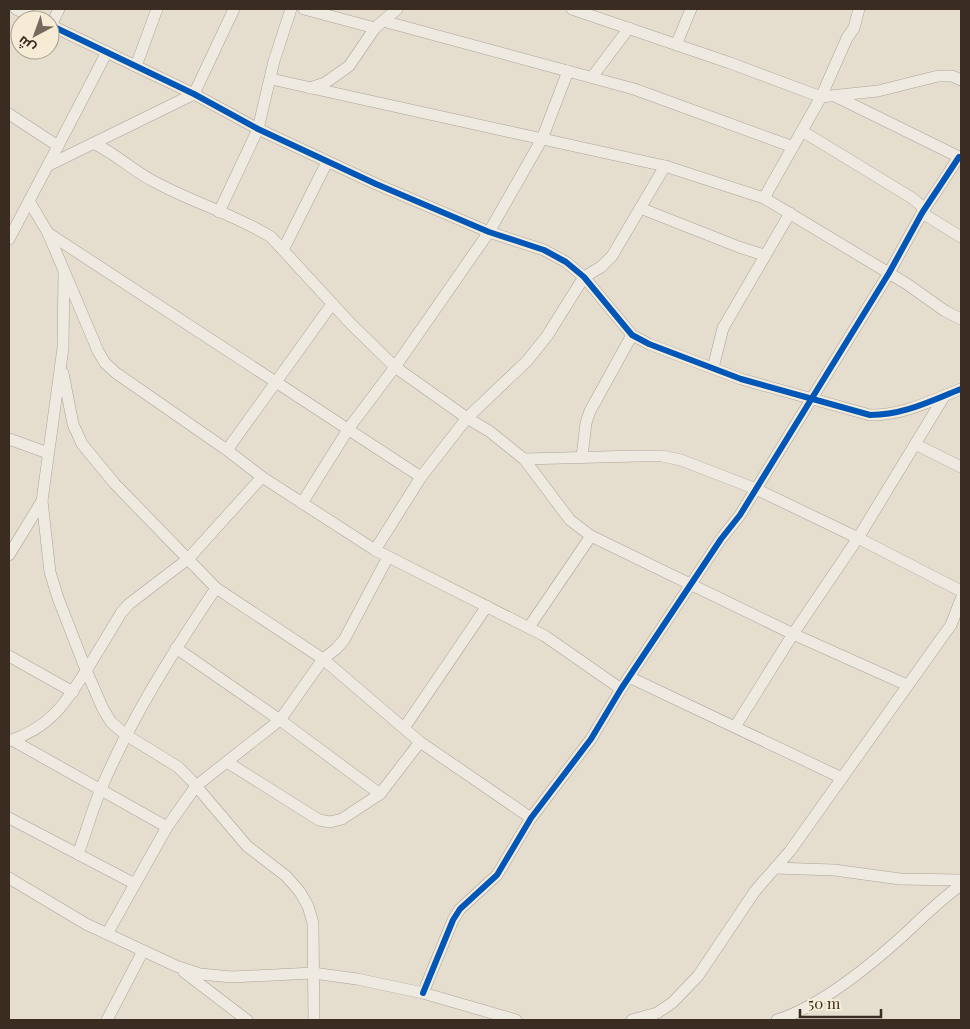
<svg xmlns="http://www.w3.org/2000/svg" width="970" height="1029" font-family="'Playfair Display',Cairo,serif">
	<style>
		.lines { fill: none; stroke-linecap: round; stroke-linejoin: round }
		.minor-casing { stroke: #aba398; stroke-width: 12 }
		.minor { stroke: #eee9e1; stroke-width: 11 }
		.cycleway-casing { stroke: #f6ecd6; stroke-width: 9 }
		.cycleway { stroke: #0057b8; stroke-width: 6 }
	</style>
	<rect width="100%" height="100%" fill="#e5decf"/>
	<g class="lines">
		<!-- minor casing -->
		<g class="minor-casing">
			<g id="minor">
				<path d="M 16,9 L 39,20"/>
				<path d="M 304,9 L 375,28"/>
				<path d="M 572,9 L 730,63 L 821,97 L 878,91 L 938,76 L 952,76 L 961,80"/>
				<path d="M 383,21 L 634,89 L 793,147"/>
				<path d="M 50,25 L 194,94 L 258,129 L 376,184 L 489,232 L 544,250 L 566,262 L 584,277 L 632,335 L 649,344 L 741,379 L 870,415 C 904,415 930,401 961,389"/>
				<path d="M 51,26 L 59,9"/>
				<path d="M 676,45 L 691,9"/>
				<path d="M 136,66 L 157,9"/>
				<path d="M 592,77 L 629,28"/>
				<path d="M 271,79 L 665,166 L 764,198 L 907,284 L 945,311 L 961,319"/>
				<path d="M 310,88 L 325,83 L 349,66 L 375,28 L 397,9"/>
				<path d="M 835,96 L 961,158"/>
				<path d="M 9,114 L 58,146 L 9,239"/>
				<path d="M 802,131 L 912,198 L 925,209"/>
				<path d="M 95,144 C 116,154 132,170 153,181 C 191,202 234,214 271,237 L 351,324 L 395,367 L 467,418 L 489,431 L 524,459 L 570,520 L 591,536 L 793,634 L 907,685"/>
				<path d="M 58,146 L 107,52"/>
				<path d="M 49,165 L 194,94 L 234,9"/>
				<path d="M 764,198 L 821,97 L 847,38 L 854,28 L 859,9"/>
				<path d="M 29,201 L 48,233 L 98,351 L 105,363 L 116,373 L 227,450 L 262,477 L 375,550 L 545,636 L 621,689"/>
				<path d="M 640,208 L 739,247 L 764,255"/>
				<path d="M 219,212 L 258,129 L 274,61 L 291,9"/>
				<path d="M 922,213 L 961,237"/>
				<path d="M 48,233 L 421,477"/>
				<path d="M 283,250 L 327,162"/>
				<path d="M 64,273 L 63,348 L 42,501 L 50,572 L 58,598 L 86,670 L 103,709 L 111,722 L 126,735 L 178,767 L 191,780 L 247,846 L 286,876 L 300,892 L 308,906 L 313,923 L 314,1020"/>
				<path d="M 713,368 L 723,328 L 790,213"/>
				<path d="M 63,373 L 73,424 L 82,444 L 115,484 L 216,588 L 323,659 L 420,742 L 531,818"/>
				<path d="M 9,439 L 48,453"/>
				<path d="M 915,444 L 961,467"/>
				<path d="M 227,450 L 332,304"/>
				<path d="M 582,457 L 586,423 L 590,411 L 632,335"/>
				<path d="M 524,459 L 637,456 L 662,456 L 681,460 L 756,489 L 858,538 L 961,591"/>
				<path d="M 302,503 L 349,428 L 395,367 L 489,232 L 542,139 L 568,71"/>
				<path d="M 375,550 L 421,477 L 467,418 L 527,361 L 547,336 L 584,277 L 601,267 L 612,256 L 665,166"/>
				<path d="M 9,555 L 42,501"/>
				<path d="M 529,627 L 591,536"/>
				<path d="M 176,648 L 280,720 L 380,794"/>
				<path d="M 9,656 L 73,692"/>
				<path d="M 629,677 L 842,778"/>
				<path d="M 735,727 L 793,634 L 858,538 L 945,395"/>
				<path d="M 404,728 L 487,606"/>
				<path d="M 12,740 L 167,827"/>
				<path d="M 9,741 C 52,727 66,702 89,666 C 100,648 111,630 121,613 L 129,604 L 188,559 L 262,477"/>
				<path d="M 227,762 L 319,820 L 330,822 L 342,819 L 380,794 L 420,742"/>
				<path d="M 9,818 L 135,884"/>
				<path d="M 78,854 C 86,833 92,810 101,789 C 131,718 173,652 216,588"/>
				<path d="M 775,868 L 834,870 L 900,879 L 961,880"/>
				<path d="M 9,878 L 86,924 L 176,966 L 200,974 L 232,977 L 313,973 L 357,979 L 423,993 L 516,1020"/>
				<path d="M 107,934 L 167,827 L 196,786 L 280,720 L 323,659 L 336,649 L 344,640 L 388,557"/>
				<path d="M 184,972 L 247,1020"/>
				<path d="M 423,993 L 453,920 L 460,909 L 497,875 L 531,818 L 591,739 L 621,689 L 721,539 L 740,515 L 889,273 L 922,213 L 959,157"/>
				<path d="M 107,1020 L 143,951"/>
				<path d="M 632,1020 L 657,1013 L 672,1003 L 698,976 L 755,891 L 790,851 L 943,636 L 951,625 L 961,599"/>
				<path d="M 777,1020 C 821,1006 872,964 906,933 C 924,916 941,899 961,885"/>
			</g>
		</g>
		<!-- minor -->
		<use href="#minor" class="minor"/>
		<!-- cycleway casing -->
		<g class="cycleway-casing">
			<g id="cycleway">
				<path d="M 50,25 L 194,94 L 258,129 L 376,184 L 489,232 L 544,250 L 566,262 L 584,277 L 632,335 L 649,344 L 741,379 L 870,415 C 904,415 930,401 961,389"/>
				<path d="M 423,993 L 453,920 L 460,909 L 497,875 L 531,818 L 591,739 L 621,689 L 721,539 L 740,515 L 889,273 L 922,213 L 959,157"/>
			</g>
		</g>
		<!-- cycleway -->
		<use href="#cycleway" class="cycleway"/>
	</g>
	<!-- border -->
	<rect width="970" height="1029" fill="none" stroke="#3a2c20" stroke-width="20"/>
	<!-- north arrow -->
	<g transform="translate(35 35) rotate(221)"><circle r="24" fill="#f6ecd6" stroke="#ab9f8d"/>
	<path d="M0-4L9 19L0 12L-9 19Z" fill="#766a5d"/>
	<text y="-8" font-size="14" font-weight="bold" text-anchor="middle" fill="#3a2c20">ش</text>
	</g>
	<!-- scale -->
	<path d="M800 1009v8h81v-8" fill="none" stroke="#3a2c20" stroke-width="2.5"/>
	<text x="808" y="1009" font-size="15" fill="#3a2c20" stroke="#f6ecd6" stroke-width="4" paint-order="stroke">50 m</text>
</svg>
